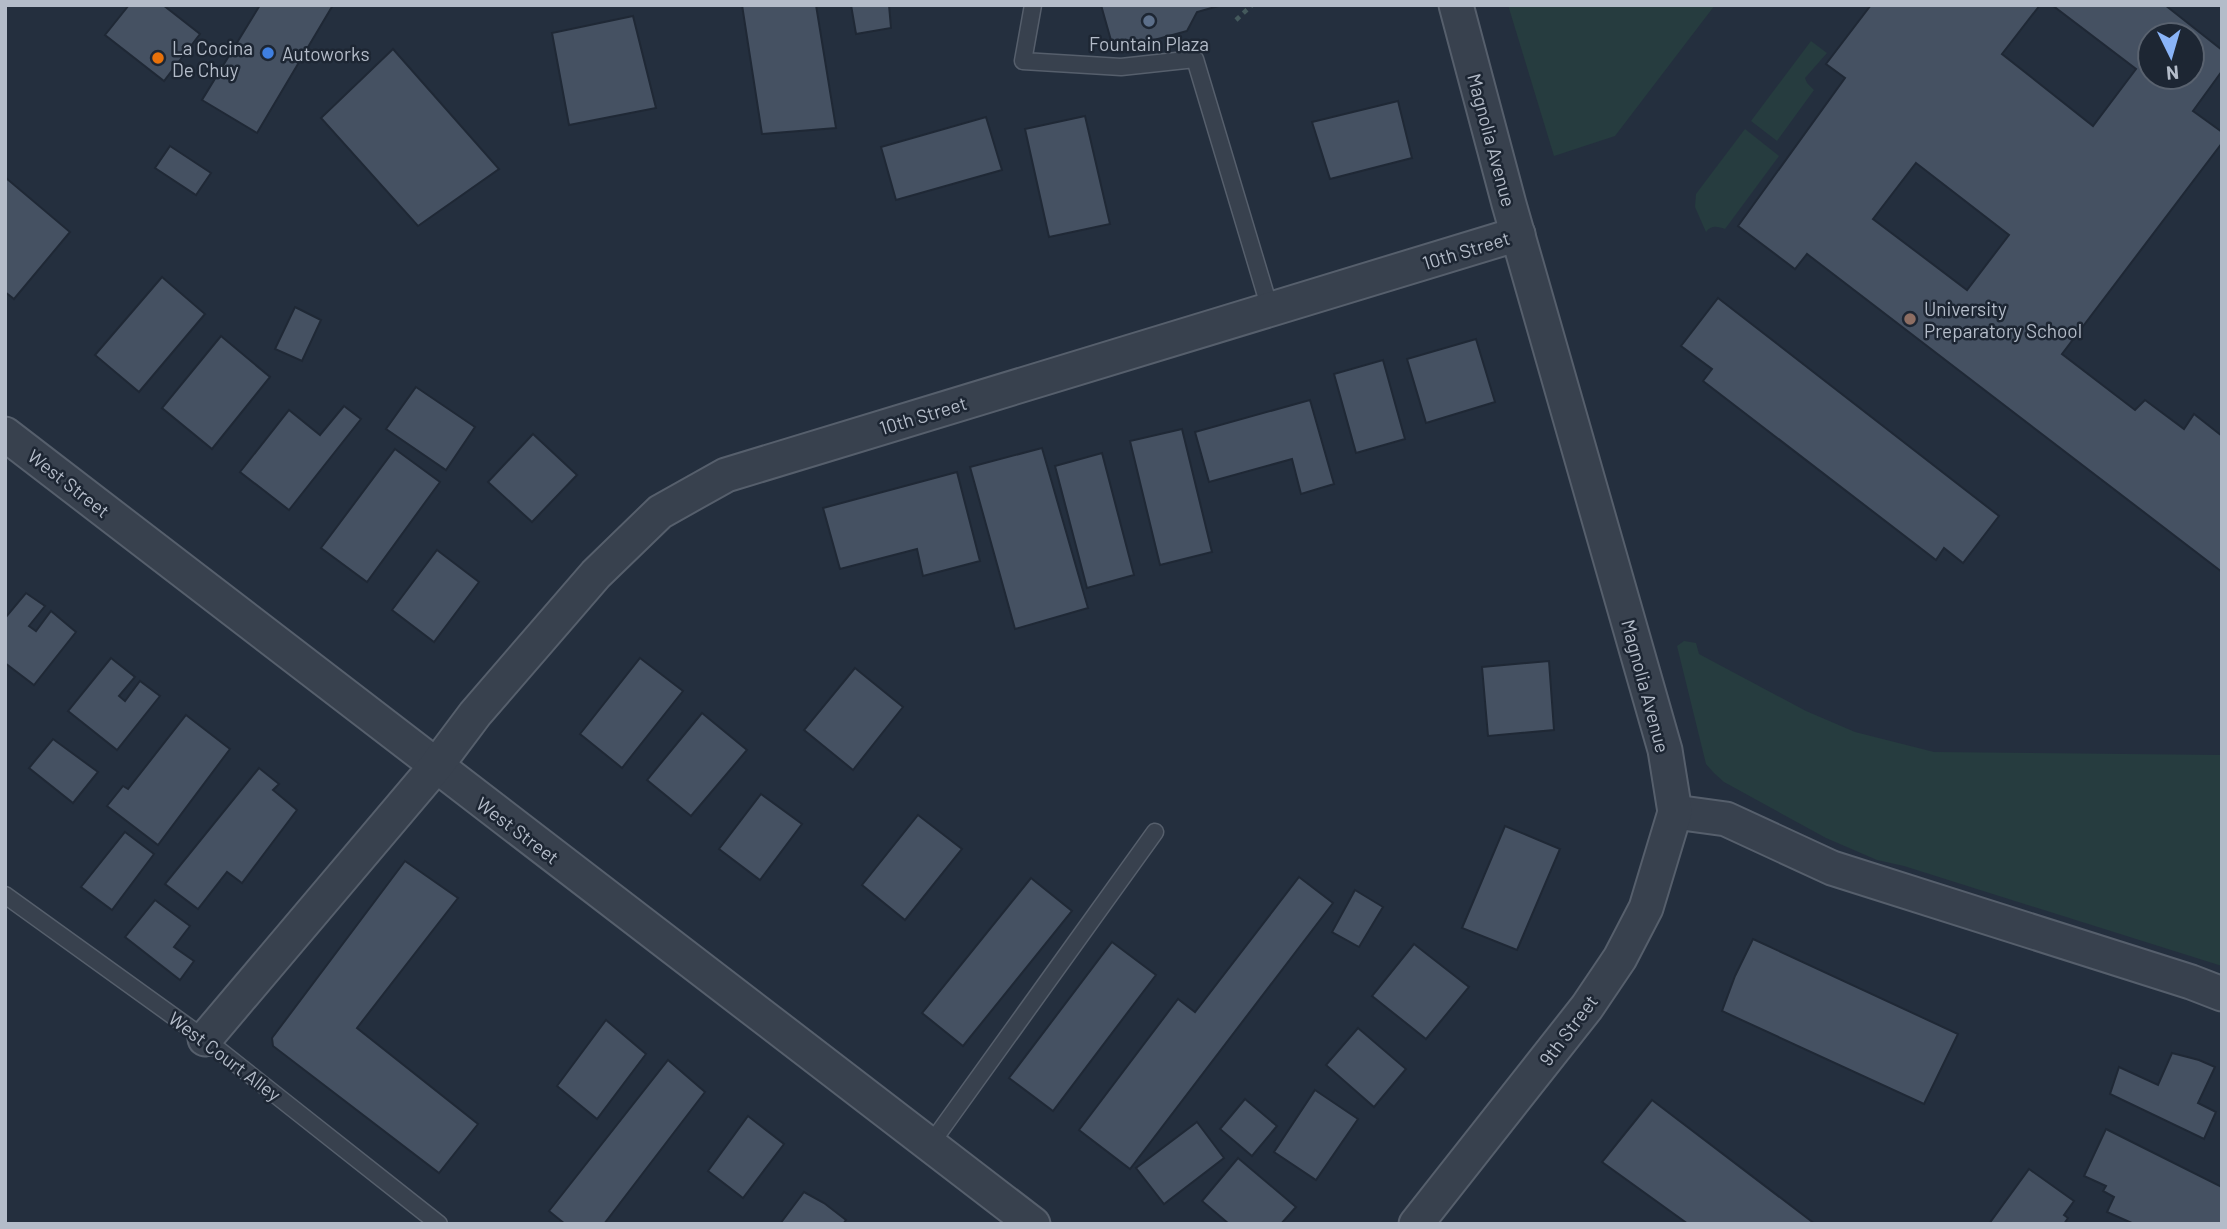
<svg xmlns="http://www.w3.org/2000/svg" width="2227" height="1229" font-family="Barlow,sans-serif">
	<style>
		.green { fill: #263c3f }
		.building { fill: #455162; stroke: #1f2835; stroke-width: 2; fill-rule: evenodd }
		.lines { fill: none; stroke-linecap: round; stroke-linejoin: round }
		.lane-casing { stroke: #565f6c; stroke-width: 19 }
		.street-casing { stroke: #565f6c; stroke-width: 37 }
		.path { stroke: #44595c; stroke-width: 4.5; stroke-dasharray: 5 5; stroke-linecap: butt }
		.lane { stroke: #38414e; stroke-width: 16 }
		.street { stroke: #38414e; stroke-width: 33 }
		.service-dot { fill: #5c6f8a; stroke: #1d2633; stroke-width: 2.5 }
		.shop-dot { fill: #3f7fe0; stroke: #1d2633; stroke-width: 2.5 }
		.food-dot { fill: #e8710a; stroke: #1d2633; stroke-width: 2.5 }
		.education-dot { fill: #8d6e63; stroke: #1d2633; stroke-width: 2.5 }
		.labels { text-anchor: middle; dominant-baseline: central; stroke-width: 5; stroke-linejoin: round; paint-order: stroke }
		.poi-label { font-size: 19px; fill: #b4bcc9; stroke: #1d2633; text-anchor: start }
		.street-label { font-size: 19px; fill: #b4bcc9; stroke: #1d2633 }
	</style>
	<rect width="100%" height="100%" fill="#242f3e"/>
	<!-- green -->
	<g class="green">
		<path d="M 1508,5 L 1715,5 L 1615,136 L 1554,156 Z"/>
		<path d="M 1811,41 L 1827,53 L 1805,78 L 1807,83 L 1814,90 L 1777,141 L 1751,121 Z"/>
		<path d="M 1745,129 L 1779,156 L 1725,229 C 1717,226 1711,225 1706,232 L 1695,207 L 1696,194 Z"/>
		<path d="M 1684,641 L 1696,643 L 1699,654 L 1806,711 L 1855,732 L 1934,752 L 2222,755 L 2222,966 L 1904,866 L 1877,860 L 1826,838 L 1724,782 L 1714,773 L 1706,764 L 1677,646 Z"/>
	</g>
	<!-- building -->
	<g class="building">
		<path d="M 129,5 L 163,5 L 200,34 L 164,81 L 105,35 Z"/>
		<path d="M 260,5 L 333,5 L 257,133 L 202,100 Z"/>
		<path d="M 742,5 L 816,5 L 836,128 L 762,134 Z"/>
		<path d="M 851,5 L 889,5 L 891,28 L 856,34 Z"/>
		<path d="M 1101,5 L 1222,5 L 1197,12 L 1187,31 L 1114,51 Z"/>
		<path d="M 1871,5 L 2040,5 L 2002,54 L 2093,126 L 2136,69 L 2052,5 L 2165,5 L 2222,50 L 2222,71 L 2193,111 L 2222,132 L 2222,143 L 2062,354 L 2135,410 L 2145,400 L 2184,429 L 2194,414 L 2222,436 L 2222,572 L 1807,254 L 1795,269 L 1738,226 L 1845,78 L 1826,64 ZM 2150,35 L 2192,35 L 2192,77 L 2150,77 ZM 1916,163 L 2009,235 L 1967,290 L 1873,219 Z"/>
		<path d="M 633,16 L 656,108 L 569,125 L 552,33 Z"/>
		<path d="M 393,49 L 499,169 L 418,226 L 321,118 Z"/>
		<path d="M 1398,101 L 1412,158 L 1330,179 L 1312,122 Z"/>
		<path d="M 1085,116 L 1110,224 L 1049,237 L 1025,129 Z"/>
		<path d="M 986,117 L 1002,170 L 896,200 L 881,147 Z"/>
		<path d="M 170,146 L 211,173 L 196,195 L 155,168 Z"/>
		<path d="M 6,178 L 70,232 L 14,299 L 5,292 Z"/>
		<path d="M 162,277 L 205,314 L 139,392 L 95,355 Z"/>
		<path d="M 1718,298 L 1999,516 L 1963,563 L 1944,548 L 1936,560 L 1703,381 L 1712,369 L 1681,346 Z"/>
		<path d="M 295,307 L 321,320 L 302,361 L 275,349 Z"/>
		<path d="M 221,336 L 270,377 L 212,449 L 162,408 Z"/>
		<path d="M 1476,339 L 1495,402 L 1426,423 L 1407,359 Z"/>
		<path d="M 1383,360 L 1405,439 L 1356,453 L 1334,374 Z"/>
		<path d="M 416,387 L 475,427 L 446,470 L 386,429 Z"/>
		<path d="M 1310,400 L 1334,484 L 1301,494 L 1292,459 L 1209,482 L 1195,432 Z"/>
		<path d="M 344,406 L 361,419 L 289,510 L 240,472 L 289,410 L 320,435 Z"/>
		<path d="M 1182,429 L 1212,552 L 1160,565 L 1130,441 Z"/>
		<path d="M 533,434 L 577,475 L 532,522 L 488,482 Z"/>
		<path d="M 1042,448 L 1088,608 L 1015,629 L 970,467 Z"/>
		<path d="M 395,449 L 440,482 L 367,582 L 321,548 Z"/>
		<path d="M 1102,453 L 1134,575 L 1087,588 L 1055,466 Z"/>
		<path d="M 957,472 L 980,561 L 923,576 L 917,549 L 840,569 L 823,508 Z"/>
		<path d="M 437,550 L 479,582 L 434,642 L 392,610 Z"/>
		<path d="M 26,593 L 45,606 L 29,626 L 36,631 L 51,611 L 76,632 L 34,685 L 5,663 L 5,618 Z"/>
		<path d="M 111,658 L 135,677 L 119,696 L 125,701 L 140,681 L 160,696 L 117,750 L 68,711 Z"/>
		<path d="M 640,658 L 683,691 L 622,768 L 580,734 Z"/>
		<path d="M 1549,661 L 1554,730 L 1488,736 L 1482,667 Z"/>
		<path d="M 855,668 L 903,707 L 853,770 L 804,730 Z"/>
		<path d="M 702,713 L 747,750 L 691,816 L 647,780 Z"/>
		<path d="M 186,715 L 230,749 L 158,845 L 107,806 L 123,786 L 128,789 Z"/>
		<path d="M 53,739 L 98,772 L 73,803 L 29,768 Z"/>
		<path d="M 259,768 L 279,784 L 273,790 L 297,810 L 242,883 L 227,872 L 198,909 L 165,884 Z"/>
		<path d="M 761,794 L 802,824 L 760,880 L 719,849 Z"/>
		<path d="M 918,815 L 962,849 L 905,920 L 862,885 Z"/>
		<path d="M 1505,826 L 1560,849 L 1517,950 L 1462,928 Z"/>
		<path d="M 125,832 L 154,854 L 112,910 L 81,887 Z"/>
		<path d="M 405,861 L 458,898 L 357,1028 L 478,1124 L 439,1173 L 273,1046 L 272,1038 Z"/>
		<path d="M 1299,877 L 1333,903 L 1130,1169 L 1079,1130 L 1178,999 L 1195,1012 Z"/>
		<path d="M 1031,878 L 1072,911 L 963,1046 L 922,1013 Z"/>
		<path d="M 1355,890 L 1383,907 L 1359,947 L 1332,932 Z"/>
		<path d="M 155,900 L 190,926 L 174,947 L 194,961 L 180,980 L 125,937 Z"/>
		<path d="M 1753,939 L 1958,1034 L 1924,1104 L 1722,1011 L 1735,976 Z"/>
		<path d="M 1112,942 L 1156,975 L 1053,1111 L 1009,1078 Z"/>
		<path d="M 1414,944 L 1469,987 L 1426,1039 L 1372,996 Z"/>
		<path d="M 606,1020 L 646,1054 L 597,1119 L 557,1086 Z"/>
		<path d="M 1358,1028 L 1406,1069 L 1374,1107 L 1326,1065 Z"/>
		<path d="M 2172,1053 L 2199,1060 L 2215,1067 L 2198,1103 L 2216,1112 L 2204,1139 L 2110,1094 L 2119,1067 L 2158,1085 Z"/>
		<path d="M 668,1060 L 705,1092 L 604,1224 L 565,1224 L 549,1211 Z"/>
		<path d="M 1315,1090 L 1358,1119 L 1316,1180 L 1274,1152 Z"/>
		<path d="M 1245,1099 L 1277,1126 L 1252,1156 L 1220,1129 Z"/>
		<path d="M 1652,1100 L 1815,1224 L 1688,1224 L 1602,1162 Z"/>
		<path d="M 748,1116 L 784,1144 L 743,1198 L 708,1171 Z"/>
		<path d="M 1197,1122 L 1224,1158 L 1164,1204 L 1136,1168 Z"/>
		<path d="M 2106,1129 L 2222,1187 L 2222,1224 L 2134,1224 L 2107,1212 L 2114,1197 L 2103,1191 L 2106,1186 L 2084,1176 Z"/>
		<path d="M 1238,1158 L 1296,1207 L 1281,1224 L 1229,1224 L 1202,1201 Z"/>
		<path d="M 2029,1169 L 2074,1201 L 2064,1215 L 2068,1218 L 2064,1224 L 1989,1224 Z"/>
		<path d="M 804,1192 L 824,1203 L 846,1220 L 843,1224 L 780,1224 Z"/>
	</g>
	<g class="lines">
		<!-- lane casing -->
		<g class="lane-casing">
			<g id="lane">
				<path d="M 1033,5 L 1023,61 L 1121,67 L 1195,59 L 1270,309"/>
				<path d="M 5,895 L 205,1039 L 439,1224"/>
				<path d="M 930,1145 L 1155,832"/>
			</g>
		</g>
		<!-- street casing -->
		<g class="street-casing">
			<g id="street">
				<path d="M 5,434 L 1033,1224"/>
				<path d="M 1675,812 L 1726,819 L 1832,868 L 2191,982 L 2222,994"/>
				<path d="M 205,1039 L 436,766 L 475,714 L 596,574 L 660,512 L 726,475 L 1518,234"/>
				<path d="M 1416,1224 L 1587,1007 L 1620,958 L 1646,908 L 1675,812 L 1665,750 L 1509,204 L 1456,5"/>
			</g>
		</g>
		<!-- path -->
		<path class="path" d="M 1236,20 L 1252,5"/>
		<!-- lane -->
		<use href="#lane" class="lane"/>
		<!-- street -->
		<use href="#street" class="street"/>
	</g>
	<!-- markers -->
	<circle class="service-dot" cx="1149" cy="21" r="7"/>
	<circle class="shop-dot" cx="268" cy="53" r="7"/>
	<circle class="food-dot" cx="158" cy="58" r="7"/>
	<circle class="education-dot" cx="1910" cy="319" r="7"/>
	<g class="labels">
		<!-- poi labels -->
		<g class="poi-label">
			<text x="1149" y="43" text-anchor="middle">Fountain Plaza</text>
			<text x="172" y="47">La Cocina<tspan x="172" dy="22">De Chuy</tspan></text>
			<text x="282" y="53">Autoworks</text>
			<text x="1924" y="308">University<tspan x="1924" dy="22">Preparatory School</tspan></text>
		</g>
		<!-- street labels -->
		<g class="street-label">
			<text transform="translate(1492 140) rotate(75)">Magnolia Avenue</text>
			<text transform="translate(1466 250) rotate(-17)">10th Street</text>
			<text transform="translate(923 415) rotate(-17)">10th Street</text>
			<text transform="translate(69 483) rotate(38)">West Street</text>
			<text transform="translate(1646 686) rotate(75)">Magnolia Avenue</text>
			<text transform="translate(518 830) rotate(37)">West Street</text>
			<text transform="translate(1568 1030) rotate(-53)">9th Street</text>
			<text transform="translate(225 1056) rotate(37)">West Court Alley</text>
		</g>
	</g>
	<!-- border -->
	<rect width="2227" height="1229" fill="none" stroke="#b4bcc9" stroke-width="14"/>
	<!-- north arrow -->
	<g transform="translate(2171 56) rotate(175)"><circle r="33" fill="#1d2633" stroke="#59626f" stroke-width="2"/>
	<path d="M0-5L12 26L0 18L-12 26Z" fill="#8ab4f8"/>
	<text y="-10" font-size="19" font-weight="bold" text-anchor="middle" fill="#b4bcc9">N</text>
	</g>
</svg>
